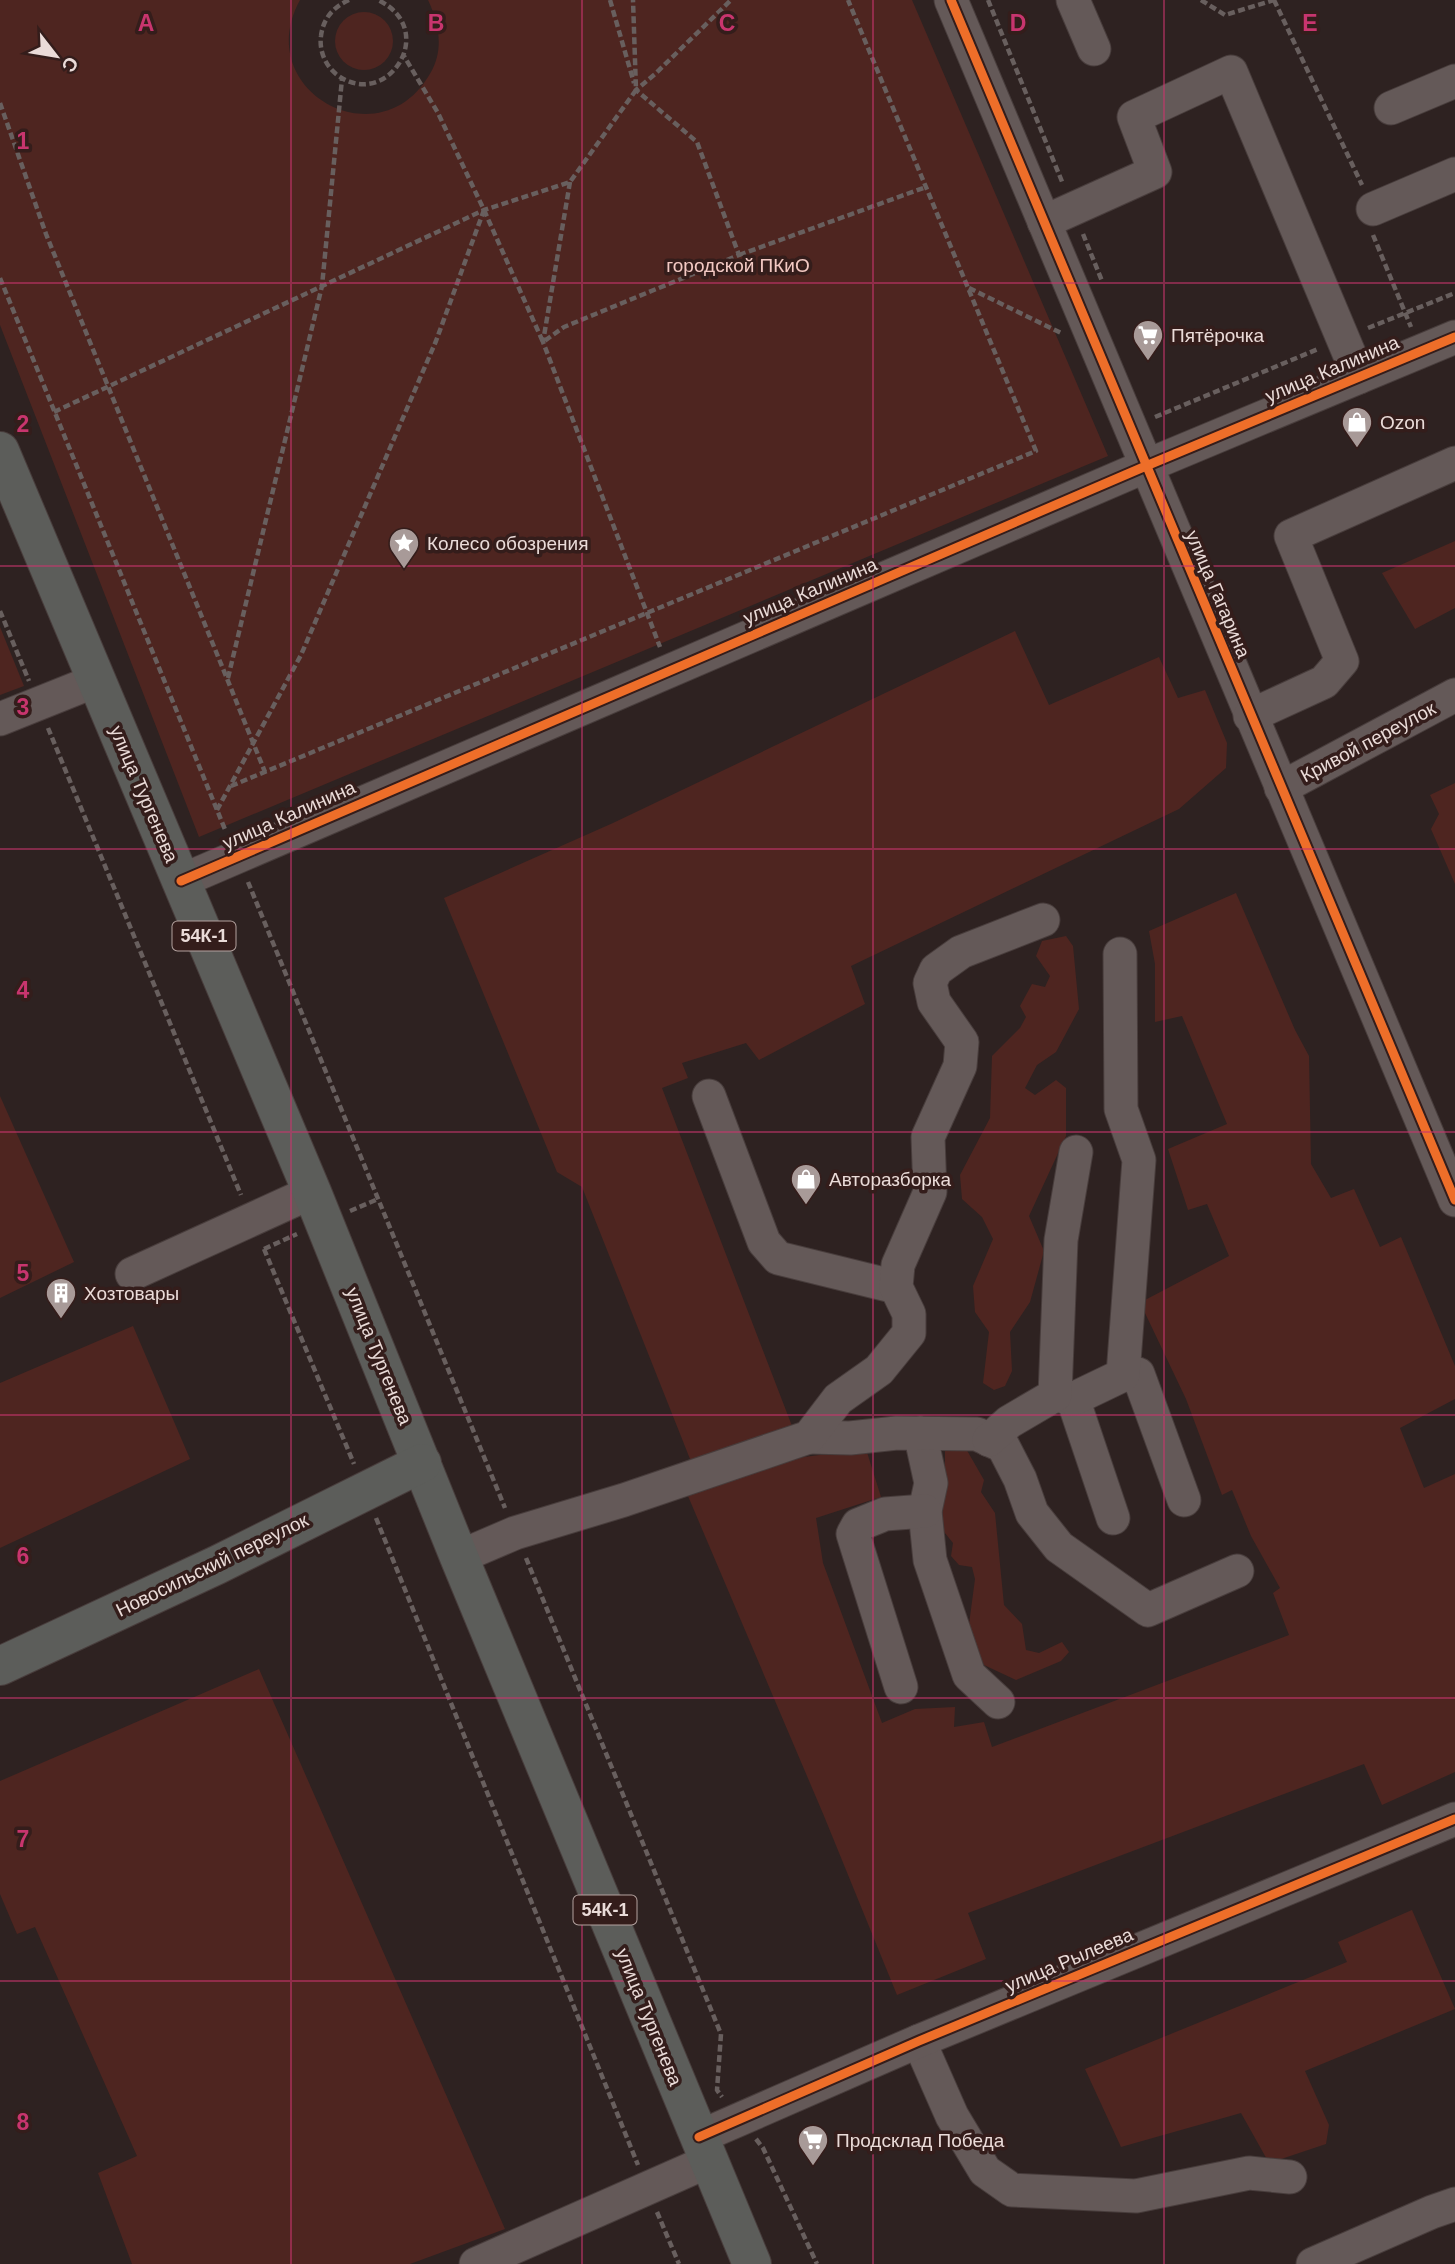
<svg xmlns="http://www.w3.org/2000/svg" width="1455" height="2264" font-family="Arial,sans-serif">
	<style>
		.green { fill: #4e2520 }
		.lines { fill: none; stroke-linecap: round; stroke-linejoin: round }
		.minor-casing { stroke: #483d3c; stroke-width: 35 }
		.major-casing { stroke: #483d3c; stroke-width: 40 }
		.path { stroke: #685f5e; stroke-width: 4.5; stroke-dasharray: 7 3.5; stroke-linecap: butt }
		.minor { stroke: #645958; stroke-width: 33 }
		.major { stroke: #5c5d5a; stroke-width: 38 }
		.cycleway-casing { stroke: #341d1b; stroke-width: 13 }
		.cycleway { stroke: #ee6e29; stroke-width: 9 }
		.grid { fill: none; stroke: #c8356e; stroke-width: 2; stroke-opacity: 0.55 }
		.labels { text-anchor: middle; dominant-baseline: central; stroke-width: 7; stroke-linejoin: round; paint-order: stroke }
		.shield { fill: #341d1b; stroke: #b3a29f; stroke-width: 2 }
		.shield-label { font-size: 18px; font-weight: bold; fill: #eadbd8 }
		.park-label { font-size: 19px; fill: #f3c9c3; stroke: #341d1b }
		.poi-label { font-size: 19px; fill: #eadbd8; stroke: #341d1b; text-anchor: start }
		.street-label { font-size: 19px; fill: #eadbd8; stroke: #341d1b }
		.grid-label { font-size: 23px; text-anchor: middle; font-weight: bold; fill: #c8356e; stroke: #341d1b; stroke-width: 7; stroke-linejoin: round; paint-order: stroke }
	</style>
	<rect width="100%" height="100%" fill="#2e2221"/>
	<!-- green -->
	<g class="green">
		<path d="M 0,0 L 300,0 C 250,91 381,163 431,72 C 444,49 439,23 428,0 L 912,0 L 1108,456 L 199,837 L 0,325 Z"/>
		<circle cx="364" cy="41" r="29"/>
		<path d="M 1455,541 L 1455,608 L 1415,629 L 1382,573 Z"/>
		<path d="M 0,627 L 24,686 L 0,695 Z"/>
		<path d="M 1015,631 L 1049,705 L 1159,657 L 1178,698 L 1205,690 L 1227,743 L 1226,768 L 1179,809 L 851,966 L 865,1004 L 759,1060 L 746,1043 L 682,1063 L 688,1078 L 662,1088 L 792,1426 L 692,1464 L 582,1187 L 557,1172 L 444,898 L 613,823 Z"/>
		<path d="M 1455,783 L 1455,884 L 1431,829 L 1439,814 L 1430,795 Z"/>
		<path d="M 1236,893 L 1295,1030 L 1309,1056 L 1311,1164 L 1331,1198 L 1354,1189 L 1380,1247 L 1401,1237 L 1455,1366 L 1455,1399 L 1400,1428 L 1424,1488 L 1455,1474 L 1455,1772 L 1382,1805 L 1364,1764 L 968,1913 L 986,1959 L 897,1995 L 824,1816 L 685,1489 L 804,1457 L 866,1449 L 881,1497 L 816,1518 L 823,1563 L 882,1723 L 915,1709 L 955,1707 L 954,1727 L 984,1722 L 992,1747 L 1289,1635 L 1273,1593 L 1280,1588 L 1251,1536 L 1232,1490 L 1222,1495 L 1186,1399 L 1145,1313 L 1145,1300 L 1229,1256 L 1207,1204 L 1188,1210 L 1168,1149 L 1227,1124 L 1182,1016 L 1155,1022 L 1155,964 L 1149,931 Z"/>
		<path d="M 1066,936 L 1073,946 L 1079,1009 L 1056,1052 L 1037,1065 L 1025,1088 L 1035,1095 L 1056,1080 L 1066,1088 L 1066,1136 L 1029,1216 L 1044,1251 L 1030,1302 L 1010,1332 L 1012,1371 L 1005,1386 L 994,1390 L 983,1383 L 989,1332 L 975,1312 L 973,1286 L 993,1239 L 982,1217 L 962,1199 L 960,1175 L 990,1118 L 992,1056 L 1020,1028 L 1026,1017 L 1020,1006 L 1032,984 L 1045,987 L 1050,976 L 1036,956 L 1042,941 Z"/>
		<path d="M 0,1096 L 74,1262 L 0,1298 Z"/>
		<path d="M 133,1326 L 190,1459 L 0,1548 L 0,1383 Z"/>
		<path d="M 965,1447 L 984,1480 L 981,1492 L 995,1513 L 1004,1605 L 1022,1624 L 1026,1650 L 1039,1653 L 1062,1642 L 1069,1652 L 1061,1661 L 1016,1680 L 984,1665 L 968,1632 L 975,1579 L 972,1567 L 959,1565 L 951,1556 L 953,1543 L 937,1523 L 945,1486 L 945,1449 Z"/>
		<path d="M 259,1669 L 505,2229 L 410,2264 L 132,2264 L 98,2173 L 137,2156 L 35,1927 L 17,1934 L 0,1894 L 0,1781 Z"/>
		<path d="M 1412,1910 L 1455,2009 L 1305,2071 L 1329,2125 L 1326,2144 L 1269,2163 L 1241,2113 L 1121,2147 L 1085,2069 L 1347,1962 L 1338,1942 Z"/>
	</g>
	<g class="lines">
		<!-- minor casing -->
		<g class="minor-casing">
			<g id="minor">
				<path d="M 951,0 L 1455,1200"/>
				<path d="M 1073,0 L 1094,49"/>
				<path d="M 1391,108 L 1455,81"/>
				<path d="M 1373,209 L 1455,174"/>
				<path d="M 1044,222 L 1155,172 L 1134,117 L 1231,72 L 1359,377"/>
				<path d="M 1250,716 L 1324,682 L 1342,661 L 1291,536 L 1455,463"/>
				<path d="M 0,719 L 95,681"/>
				<path d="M 1281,788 L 1455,695"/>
				<path d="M 181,881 L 1146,466 L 1455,337"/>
				<path d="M 709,1096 L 764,1242 L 778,1258 L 896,1287"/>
				<path d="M 132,1274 L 312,1192"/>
				<path d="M 1123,1375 L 1138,1374 L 1184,1500"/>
				<path d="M 1055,1395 L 1073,1399 L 1113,1518"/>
				<path d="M 1073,1399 L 1123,1375 L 1139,1160 L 1121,1109 L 1120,954"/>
				<path d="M 920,1433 L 931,1483 L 925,1511 L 930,1560 L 969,1675 L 998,1702"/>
				<path d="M 809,1437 L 850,1438 L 897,1433 L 977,1434 L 1003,1446 L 1020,1479 L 1032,1513 L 1059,1547 L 1148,1610 L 1237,1571"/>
				<path d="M 989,1440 L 1009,1422 L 1055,1395 L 1061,1240 L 1076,1152"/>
				<path d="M 459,1557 L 515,1533 L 624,1500 L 809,1437 L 838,1399 L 879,1370 L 909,1333 L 909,1314 L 896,1287 L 898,1265 L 930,1192 L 928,1137 L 960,1066 L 962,1042 L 934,1002 L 930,983 L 936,970 L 961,952 L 1043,920"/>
				<path d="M 901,1687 L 853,1534 L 858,1525 L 885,1514 L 925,1511"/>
				<path d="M 919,2041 L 952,2116 L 985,2171 L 1012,2190 L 1136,2196 L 1249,2173 L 1290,2177"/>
				<path d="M 699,2137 L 919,2041 L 1455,1819"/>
				<path d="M 476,2264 L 709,2161"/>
				<path d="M 1313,2264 L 1432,2212 L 1455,2204"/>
			</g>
		</g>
		<!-- major casing -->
		<g class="major-casing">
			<g id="major">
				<path d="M 0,451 L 312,1192 L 459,1557 L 752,2264"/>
				<path d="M 0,1666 L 217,1565 L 422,1463"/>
			</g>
		</g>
		<!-- path -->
		<g class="path">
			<path d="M 349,0 C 333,7 323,19 321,36 C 319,50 325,65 336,74 C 386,113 441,30 378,0"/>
			<path d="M 610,0 L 634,83"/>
			<path d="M 988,0 L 1063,184"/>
			<path d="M 1201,0 L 1225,15 L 1274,0"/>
			<path d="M 1274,0 L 1362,185"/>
			<path d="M 0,103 L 46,234 L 265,772"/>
			<path d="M 570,182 L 543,342 L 660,647"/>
			<path d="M 484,210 L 543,342 L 564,327 L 739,255 L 697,142 L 636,90 L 655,74 L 731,0"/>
			<path d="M 1083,234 L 1102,281"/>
			<path d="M 1373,235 L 1411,327"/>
			<path d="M 739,255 L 926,187"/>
			<path d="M 0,278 L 226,832"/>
			<path d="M 969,288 L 1061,333"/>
			<path d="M 1368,328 L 1455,293"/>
			<path d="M 54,412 L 484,210 L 570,182 L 636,90 L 633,0"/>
			<path d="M 1155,417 L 1318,349"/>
			<path d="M 0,611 L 29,681"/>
			<path d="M 228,678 L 322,286 L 342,79"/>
			<path d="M 48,728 L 241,1195"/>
			<path d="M 231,786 L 1036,451 L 848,0"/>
			<path d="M 217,810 L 301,655 L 436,341 L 484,210 L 438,113 L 404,56"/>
			<path d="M 248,882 L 505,1508"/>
			<path d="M 350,1211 L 378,1199"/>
			<path d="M 264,1249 L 354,1464"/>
			<path d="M 264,1249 L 297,1234"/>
			<path d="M 376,1518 L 638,2165"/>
			<path d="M 526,1558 L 721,2034 L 717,2090 L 722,2097"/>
			<path d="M 756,2139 L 763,2148 L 817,2264"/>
			<path d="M 657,2212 L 679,2264"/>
		</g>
		<!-- minor -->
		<use href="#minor" class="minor"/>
		<!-- major -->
		<use href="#major" class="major"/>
		<!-- cycleway casing -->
		<g class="cycleway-casing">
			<g id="cycleway">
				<path d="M 951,0 L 1455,1200"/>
				<path d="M 181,881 L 1146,466 L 1455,337"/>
				<path d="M 699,2137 L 919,2041 L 1455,1819"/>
			</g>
		</g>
		<!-- cycleway -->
		<use href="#cycleway" class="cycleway"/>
	</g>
	<!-- grid -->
	<path class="grid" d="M 291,0 L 291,2264M 582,0 L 582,2264M 873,0 L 873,2264M 1164,0 L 1164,2264M 0,283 L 1455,283M 0,566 L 1455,566M 0,849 L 1455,849M 0,1132 L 1455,1132M 0,1415 L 1455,1415M 0,1698 L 1455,1698M 0,1981 L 1455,1981"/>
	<!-- icons -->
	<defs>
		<g id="supermarket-pin" transform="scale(1.575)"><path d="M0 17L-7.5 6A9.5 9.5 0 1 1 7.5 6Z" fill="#a89a98" stroke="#341d1b"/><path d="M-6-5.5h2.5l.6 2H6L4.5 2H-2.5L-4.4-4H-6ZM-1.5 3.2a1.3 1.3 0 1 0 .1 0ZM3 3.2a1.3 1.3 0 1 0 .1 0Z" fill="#fff"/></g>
		<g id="shop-pin" transform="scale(1.575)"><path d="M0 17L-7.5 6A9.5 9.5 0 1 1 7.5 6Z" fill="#a89a98" stroke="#341d1b"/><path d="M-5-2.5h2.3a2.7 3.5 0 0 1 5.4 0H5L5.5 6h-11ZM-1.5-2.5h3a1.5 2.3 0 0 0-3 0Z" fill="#fff"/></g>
		<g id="sight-pin" transform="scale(1.575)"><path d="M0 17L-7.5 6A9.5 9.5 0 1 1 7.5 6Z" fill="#a89a98" stroke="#341d1b"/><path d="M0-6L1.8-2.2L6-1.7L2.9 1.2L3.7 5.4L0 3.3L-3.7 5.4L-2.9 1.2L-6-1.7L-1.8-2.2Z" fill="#fff"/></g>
		<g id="building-pin" transform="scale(1.575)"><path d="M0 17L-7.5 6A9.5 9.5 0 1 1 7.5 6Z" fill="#a89a98" stroke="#341d1b"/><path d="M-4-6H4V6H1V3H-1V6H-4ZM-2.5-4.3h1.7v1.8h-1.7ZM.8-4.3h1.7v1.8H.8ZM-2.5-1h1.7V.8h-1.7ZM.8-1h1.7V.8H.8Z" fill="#fff"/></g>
	</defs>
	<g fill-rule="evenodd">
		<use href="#supermarket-pin" x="1148" y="335"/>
		<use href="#shop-pin" x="1357" y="422"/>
		<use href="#sight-pin" x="404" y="543"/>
		<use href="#shop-pin" x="806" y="1179"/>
		<use href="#building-pin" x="61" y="1293"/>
		<use href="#supermarket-pin" x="813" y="2140"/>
	</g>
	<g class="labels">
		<!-- shield labels -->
		<g class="shield">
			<rect x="172.5" y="921.5" width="63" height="29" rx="5"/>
			<rect x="573.5" y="1895.5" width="63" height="29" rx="5"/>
		</g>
		<g class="shield-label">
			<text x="204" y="936">54К-1</text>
			<text x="605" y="1910">54К-1</text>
		</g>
		<!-- park labels -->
		<g class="park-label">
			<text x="738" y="265">городской ПКиО</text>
		</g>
		<!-- poi labels -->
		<g class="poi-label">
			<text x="1171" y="335">Пятёрочка</text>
			<text x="1380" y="422">Ozon</text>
			<text x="427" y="543">Колесо обозрения</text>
			<text x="829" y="1179">Авторазборка</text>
			<text x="84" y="1293">Хозтовары</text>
			<text x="836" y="2140">Продсклад Победа</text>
		</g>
		<!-- street labels -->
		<g class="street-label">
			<text transform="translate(1332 369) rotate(-23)">улица Калинина</text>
			<text transform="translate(810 591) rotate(-23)">улица Калинина</text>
			<text transform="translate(1218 594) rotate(67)">улица Гагарина</text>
			<text transform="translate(1368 742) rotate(-28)">Кривой переулок</text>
			<text transform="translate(144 794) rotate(67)">улица Тургенева</text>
			<text transform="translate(289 815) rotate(-24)">улица Калинина</text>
			<text transform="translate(379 1356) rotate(68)">улица Тургенева</text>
			<text transform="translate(212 1565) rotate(-26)">Новосильский переулок</text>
			<text transform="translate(1069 1960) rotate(-23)">улица Рылеева</text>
			<text transform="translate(649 2017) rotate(68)">улица Тургенева</text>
		</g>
	</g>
	<g class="grid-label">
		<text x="146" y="31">A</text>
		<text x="436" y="31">B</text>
		<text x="727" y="31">C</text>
		<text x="1018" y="31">D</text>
		<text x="1310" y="31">E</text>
		<text x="23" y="149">1</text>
		<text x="23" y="432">2</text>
		<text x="23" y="715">3</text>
		<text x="23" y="998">4</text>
		<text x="23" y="1281">5</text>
		<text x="23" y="1564">6</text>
		<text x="23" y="1847">7</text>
		<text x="23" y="2130">8</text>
	</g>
	<!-- north arrow -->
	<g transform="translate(56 56) rotate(121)" stroke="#341d1b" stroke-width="5" paint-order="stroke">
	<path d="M0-5L12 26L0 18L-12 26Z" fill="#eadbd8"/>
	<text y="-10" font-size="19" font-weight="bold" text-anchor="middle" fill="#eadbd8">С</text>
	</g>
</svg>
